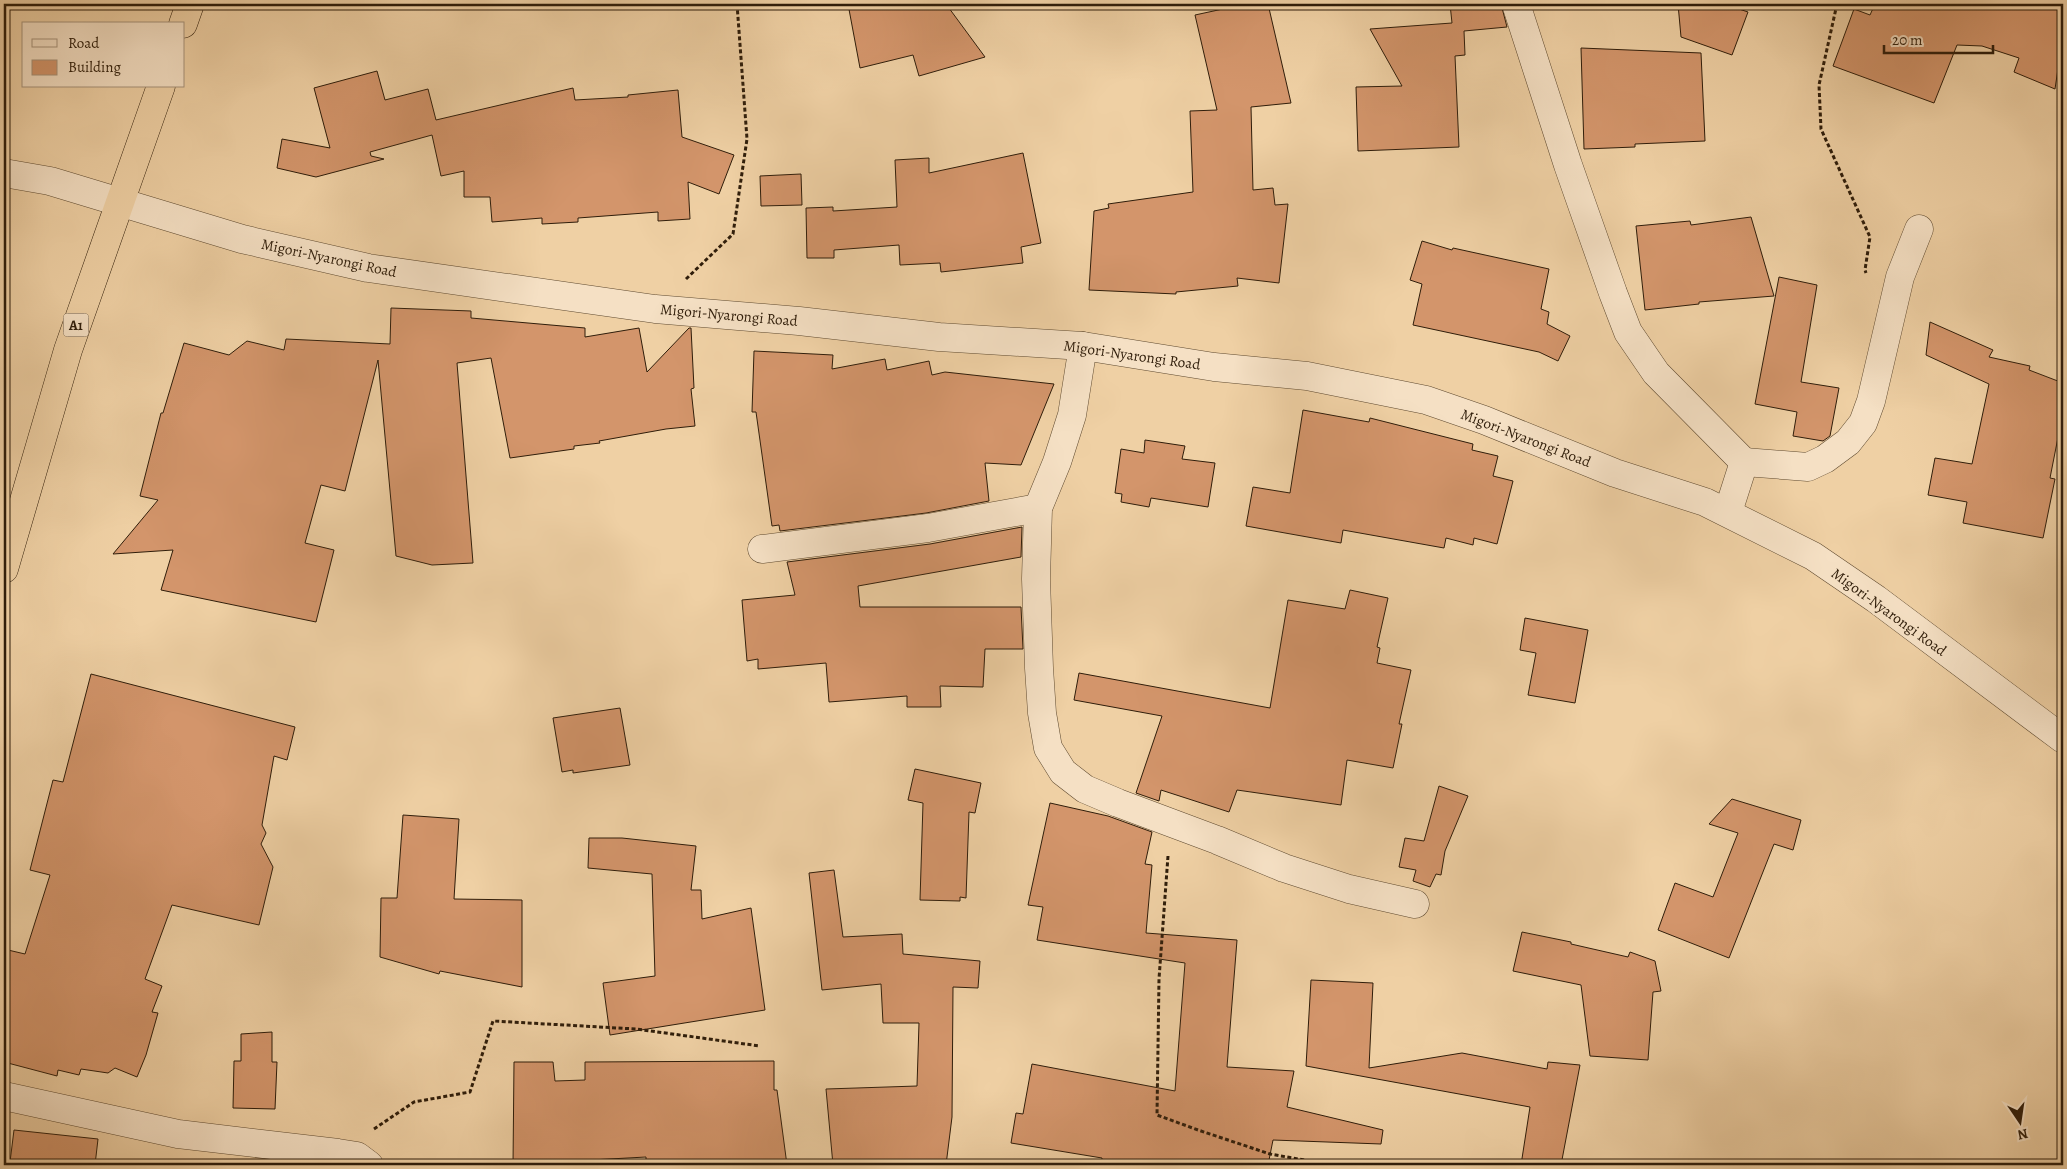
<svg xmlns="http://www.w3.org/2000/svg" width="2067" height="1169" font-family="Alegreya,serif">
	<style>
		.building { fill: #d3956b; stroke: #2f1d0a }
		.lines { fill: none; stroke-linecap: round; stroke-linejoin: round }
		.minor-casing { stroke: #5f4a30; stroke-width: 29 }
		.highway-casing { stroke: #2f1d0a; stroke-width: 29 }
		.path { stroke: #2f1d0a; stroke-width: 3; stroke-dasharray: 4 2.5; stroke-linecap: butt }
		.minor { stroke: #f5e0c4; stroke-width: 28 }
		.highway { stroke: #efd0a4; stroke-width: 28 }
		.labels { text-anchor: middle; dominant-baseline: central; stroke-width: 5; stroke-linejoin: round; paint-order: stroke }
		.shield { fill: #f5e0c4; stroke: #6a5842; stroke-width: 1 }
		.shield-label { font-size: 14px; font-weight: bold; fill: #2f1d0a }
		.street-label { font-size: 15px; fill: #2f1d0a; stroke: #f5e0c4 }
	</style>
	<rect width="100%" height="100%" fill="#efd0a4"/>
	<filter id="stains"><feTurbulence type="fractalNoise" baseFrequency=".004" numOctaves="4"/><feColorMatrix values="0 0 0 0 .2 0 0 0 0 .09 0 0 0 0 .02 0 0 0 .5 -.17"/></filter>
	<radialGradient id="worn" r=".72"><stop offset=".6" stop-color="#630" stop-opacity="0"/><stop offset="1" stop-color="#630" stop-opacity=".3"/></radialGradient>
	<!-- building -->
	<g class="building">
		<path d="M 848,4 L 946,4 L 985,57 L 919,76 L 913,55 L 860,68 Z"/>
		<path d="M 1246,4 L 1268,4 L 1291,103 L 1251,107 L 1253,190 L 1273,188 L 1275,205 L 1288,204 L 1279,283 L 1237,278 L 1238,286 L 1176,292 L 1176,294 L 1089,290 L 1094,211 L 1109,208 L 1108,204 L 1193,192 L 1190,111 L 1217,110 L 1195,15 Z"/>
		<path d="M 1450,4 L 1501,4 L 1507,27 L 1464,31 L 1465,55 L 1455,56 L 1459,147 L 1358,151 L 1356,87 L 1402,86 L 1370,29 L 1452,23 Z"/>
		<path d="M 1678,4 L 1724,4 L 1748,12 L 1732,55 L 1681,37 Z"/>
		<path d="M 1875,4 L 2063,4 L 2063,35 L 2055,89 L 2014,72 L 2019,58 L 1982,46 L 1957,45 L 1934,103 L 1833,66 L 1854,9 L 1870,15 Z"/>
		<path d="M 1581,48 L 1701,53 L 1705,141 L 1635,144 L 1635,147 L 1584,149 Z"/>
		<path d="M 377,71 L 385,100 L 428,89 L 436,120 L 573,88 L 575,100 L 628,97 L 628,95 L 678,90 L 682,137 L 734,155 L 719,194 L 688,182 L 690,219 L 658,221 L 658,212 L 578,218 L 578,222 L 542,224 L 542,218 L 492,222 L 490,197 L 464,197 L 464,171 L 441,176 L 432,135 L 370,152 L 371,156 L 384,159 L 316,177 L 277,168 L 282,139 L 330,148 L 314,88 Z"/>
		<path d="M 1023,153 L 1041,243 L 1021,247 L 1023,263 L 941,272 L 940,263 L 900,265 L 899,245 L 834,250 L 834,258 L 807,258 L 806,208 L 833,207 L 833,211 L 897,207 L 895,160 L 929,158 L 929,173 Z"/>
		<path d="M 801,174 L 802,205 L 761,206 L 760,176 Z"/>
		<path d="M 1751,217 L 1774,296 L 1699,302 L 1699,304 L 1645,310 L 1636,226 L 1690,221 L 1691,225 Z"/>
		<path d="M 1422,241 L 1452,250 L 1453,248 L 1549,269 L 1541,309 L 1549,312 L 1547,324 L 1570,336 L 1558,361 L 1539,352 L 1413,325 L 1422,284 L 1410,280 Z"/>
		<path d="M 1779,277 L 1817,285 L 1801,382 L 1839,388 L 1830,436 L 1823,441 L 1793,436 L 1797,412 L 1755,404 Z"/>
		<path d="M 391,308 L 471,311 L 471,318 L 585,328 L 585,337 L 639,328 L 647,372 L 689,328 L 691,328 L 694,388 L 691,389 L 695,426 L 666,429 L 599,441 L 600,443 L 574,446 L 574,449 L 510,458 L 491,358 L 457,363 L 473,563 L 432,565 L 396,556 L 378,360 L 345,491 L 321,485 L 305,543 L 334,550 L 316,622 L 161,590 L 173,550 L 113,554 L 158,500 L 140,496 L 161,413 L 163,413 L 184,343 L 229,355 L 247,341 L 284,350 L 286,339 L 390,344 Z"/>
		<path d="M 1930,322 L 1993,350 L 1989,357 L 2030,366 L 2029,370 L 2063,383 L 2063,412 L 2050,478 L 2055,479 L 2043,538 L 1963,523 L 1967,502 L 1928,495 L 1935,458 L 1972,464 L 1989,384 L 1926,355 Z"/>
		<path d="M 754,351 L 833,355 L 832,369 L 885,359 L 887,370 L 929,361 L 932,375 L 945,372 L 1054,384 L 1021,465 L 985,463 L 989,501 L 926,513 L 780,531 L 779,525 L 772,526 L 756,412 L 752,412 Z"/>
		<path d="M 1303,410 L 1369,422 L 1370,418 L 1473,444 L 1472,450 L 1498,456 L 1493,476 L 1513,481 L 1497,544 L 1474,538 L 1473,545 L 1446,538 L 1444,548 L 1343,530 L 1341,543 L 1246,526 L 1253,487 L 1290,493 Z"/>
		<path d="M 1145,440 L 1185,446 L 1182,459 L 1215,463 L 1208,507 L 1151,498 L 1149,507 L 1121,502 L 1122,494 L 1115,493 L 1121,449 L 1144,453 Z"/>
		<path d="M 1022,527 L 1021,557 L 858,586 L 860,607 L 1021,607 L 1023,649 L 985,649 L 983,687 L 940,686 L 941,707 L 907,707 L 907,696 L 829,702 L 826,663 L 758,669 L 758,659 L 747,661 L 742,600 L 795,595 L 787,562 L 930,544 Z"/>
		<path d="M 1350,590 L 1388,598 L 1377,647 L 1380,648 L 1377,663 L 1411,670 L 1399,724 L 1402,724 L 1393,768 L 1347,760 L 1341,805 L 1237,790 L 1229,812 L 1161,790 L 1159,801 L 1136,793 L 1162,716 L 1074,700 L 1079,673 L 1270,708 L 1288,600 L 1345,609 Z"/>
		<path d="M 1525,618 L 1588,630 L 1575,703 L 1528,695 L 1536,653 L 1520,650 Z"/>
		<path d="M 91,674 L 295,727 L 287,760 L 274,756 L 262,825 L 266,833 L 261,844 L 273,867 L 259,925 L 172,905 L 145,979 L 162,986 L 152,1012 L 158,1013 L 146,1055 L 137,1077 L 115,1068 L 108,1073 L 81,1069 L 79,1075 L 58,1070 L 57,1076 L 4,1062 L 4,967 L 8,950 L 25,954 L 50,875 L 30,870 L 53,780 L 63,782 Z"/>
		<path d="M 620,708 L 630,765 L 573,773 L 573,770 L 562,772 L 553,718 Z"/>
		<path d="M 915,769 L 981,783 L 975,813 L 969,812 L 966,898 L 960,897 L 960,901 L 920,900 L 923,803 L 908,800 Z"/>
		<path d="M 1439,786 L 1468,796 L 1445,851 L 1441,875 L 1436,874 L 1430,887 L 1413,881 L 1416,870 L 1399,867 L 1405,838 L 1424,841 Z"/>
		<path d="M 1732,799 L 1801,820 L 1793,850 L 1774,844 L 1729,958 L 1658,930 L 1675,883 L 1713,897 L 1738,833 L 1709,824 Z"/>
		<path d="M 1050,803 L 1108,816 L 1152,832 L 1145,864 L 1152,865 L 1146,933 L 1237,940 L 1227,1067 L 1294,1071 L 1287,1107 L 1383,1130 L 1381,1144 L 1273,1140 L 1268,1165 L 1130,1165 L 1102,1160 L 1102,1158 L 1011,1143 L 1016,1113 L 1023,1114 L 1032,1064 L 1175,1091 L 1185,963 L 1037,940 L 1043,907 L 1028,905 Z"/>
		<path d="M 403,815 L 459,819 L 454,899 L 522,900 L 522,987 L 440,971 L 439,974 L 380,957 L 381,898 L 397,898 Z"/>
		<path d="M 589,838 L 622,838 L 696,846 L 691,890 L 701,890 L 702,919 L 751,908 L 765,1010 L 610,1035 L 603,983 L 655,976 L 652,874 L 588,868 Z"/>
		<path d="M 834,870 L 843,937 L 902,934 L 903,954 L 980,961 L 978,988 L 953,987 L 952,1117 L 946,1165 L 833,1165 L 826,1089 L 917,1086 L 919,1023 L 883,1023 L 881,984 L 822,990 L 809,873 Z"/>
		<path d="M 1522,932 L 1571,942 L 1571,944 L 1628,957 L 1630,952 L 1655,961 L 1661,991 L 1653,992 L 1648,1060 L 1590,1056 L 1581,985 L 1513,971 Z"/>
		<path d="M 1311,980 L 1373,983 L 1369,1068 L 1462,1053 L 1547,1069 L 1548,1062 L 1580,1065 L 1561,1165 L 1521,1165 L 1530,1107 L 1306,1066 Z"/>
		<path d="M 272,1032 L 272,1062 L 277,1062 L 275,1109 L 233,1108 L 234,1061 L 241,1061 L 241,1034 Z"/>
		<path d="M 774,1061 L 774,1090 L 777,1090 L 787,1165 L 646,1165 L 646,1157 L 591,1160 L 591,1165 L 513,1165 L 514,1062 L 553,1062 L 555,1081 L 585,1080 L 585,1062 Z"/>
		<path d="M 14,1130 L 98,1139 L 95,1165 L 37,1165 L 10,1162 Z"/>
	</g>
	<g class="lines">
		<!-- minor casing -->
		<g class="minor-casing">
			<g id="minor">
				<path d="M 1516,4 L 1568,165 L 1613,293 L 1628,332 L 1656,373 L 1744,462 L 1728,512"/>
				<path d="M 4,173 L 50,181 L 242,239 L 368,268 L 655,309 L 799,321 L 939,337 L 1083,346 L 1214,367 L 1307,376 L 1426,400 L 1484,420 L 1615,473 L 1705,502 L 1813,556 L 1876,599 L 2063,739"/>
				<path d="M 1083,346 L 1072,415 L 1057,462 L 1038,508 L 1036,579 L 1039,668 L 1042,713 L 1048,748 L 1063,772 L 1085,789 L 1118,803 L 1217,840 L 1284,868 L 1349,889 L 1415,904"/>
				<path d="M 1744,462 L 1808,467 L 1825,459 L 1848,442 L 1863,423 L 1871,401 L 1900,277 L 1919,229"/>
				<path d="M 762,549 L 928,528 L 1038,508"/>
				<path d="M 4,1096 L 178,1134 L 338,1153 L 357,1156 L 369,1165"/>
			</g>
		</g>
		<!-- highway casing -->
		<g class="highway-casing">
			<g id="highway">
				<path d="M 183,24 L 190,4"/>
				<path d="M 4,569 L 68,350 L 161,86"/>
			</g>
		</g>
		<!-- path -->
		<g class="path">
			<path d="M 1837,4 L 1819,85 L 1821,129 L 1870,237 L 1865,270 L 1866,273"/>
			<path d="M 686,279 L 733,234 L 747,139 L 737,4"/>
			<path d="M 1168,856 L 1159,979 L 1157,1115 L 1198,1130 L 1270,1154 L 1332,1165"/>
			<path d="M 374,1129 L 414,1102 L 470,1092 L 493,1021 L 636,1029 L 760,1046"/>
		</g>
		<!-- minor -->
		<use href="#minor" class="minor"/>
		<!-- highway -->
		<use href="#highway" class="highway"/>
	</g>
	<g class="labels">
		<!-- shield labels -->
		<rect class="shield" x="63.5" y="313.5" width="25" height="23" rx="4"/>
		<g class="shield-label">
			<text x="76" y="325">A1</text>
		</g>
		<!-- street labels -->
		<g class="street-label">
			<text transform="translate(329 258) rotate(12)">Migori-Nyarongi Road</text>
			<text transform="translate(729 315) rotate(5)">Migori-Nyarongi Road</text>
			<text transform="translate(1132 355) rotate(8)">Migori-Nyarongi Road</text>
			<text transform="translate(1526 438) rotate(21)">Migori-Nyarongi Road</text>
			<text transform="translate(1889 612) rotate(36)">Migori-Nyarongi Road</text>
		</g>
	</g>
	<!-- margin -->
	<rect width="2067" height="1169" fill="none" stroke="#efd0a4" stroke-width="20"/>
	<rect x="5" y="5" width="2057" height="1159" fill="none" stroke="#2f1d0a" stroke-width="2.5"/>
	<rect x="10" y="10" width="2047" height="1149" fill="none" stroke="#2f1d0a"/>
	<!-- legend -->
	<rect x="22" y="22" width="162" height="65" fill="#f5e0c4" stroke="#a6927a"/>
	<rect x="32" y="39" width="25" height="8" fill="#f5e0c4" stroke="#a6927a"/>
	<text x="68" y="48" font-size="15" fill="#2f1d0a">Road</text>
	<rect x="32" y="60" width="25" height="15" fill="#d3956b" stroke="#a6927a"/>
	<text x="68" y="72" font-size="15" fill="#2f1d0a">Building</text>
	<!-- north arrow -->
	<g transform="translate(2020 1122) rotate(167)" stroke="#f5e0c4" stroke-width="4" paint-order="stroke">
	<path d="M0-4L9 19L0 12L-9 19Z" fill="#2f1d0a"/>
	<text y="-8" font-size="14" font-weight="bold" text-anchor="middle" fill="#2f1d0a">N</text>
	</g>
	<!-- scale -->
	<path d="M1884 45v8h109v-8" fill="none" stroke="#2f1d0a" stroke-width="2.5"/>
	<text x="1892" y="45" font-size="15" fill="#2f1d0a" stroke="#f5e0c4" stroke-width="4" paint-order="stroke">20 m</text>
	<rect width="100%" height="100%" filter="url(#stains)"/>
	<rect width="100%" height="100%" fill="url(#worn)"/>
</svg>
